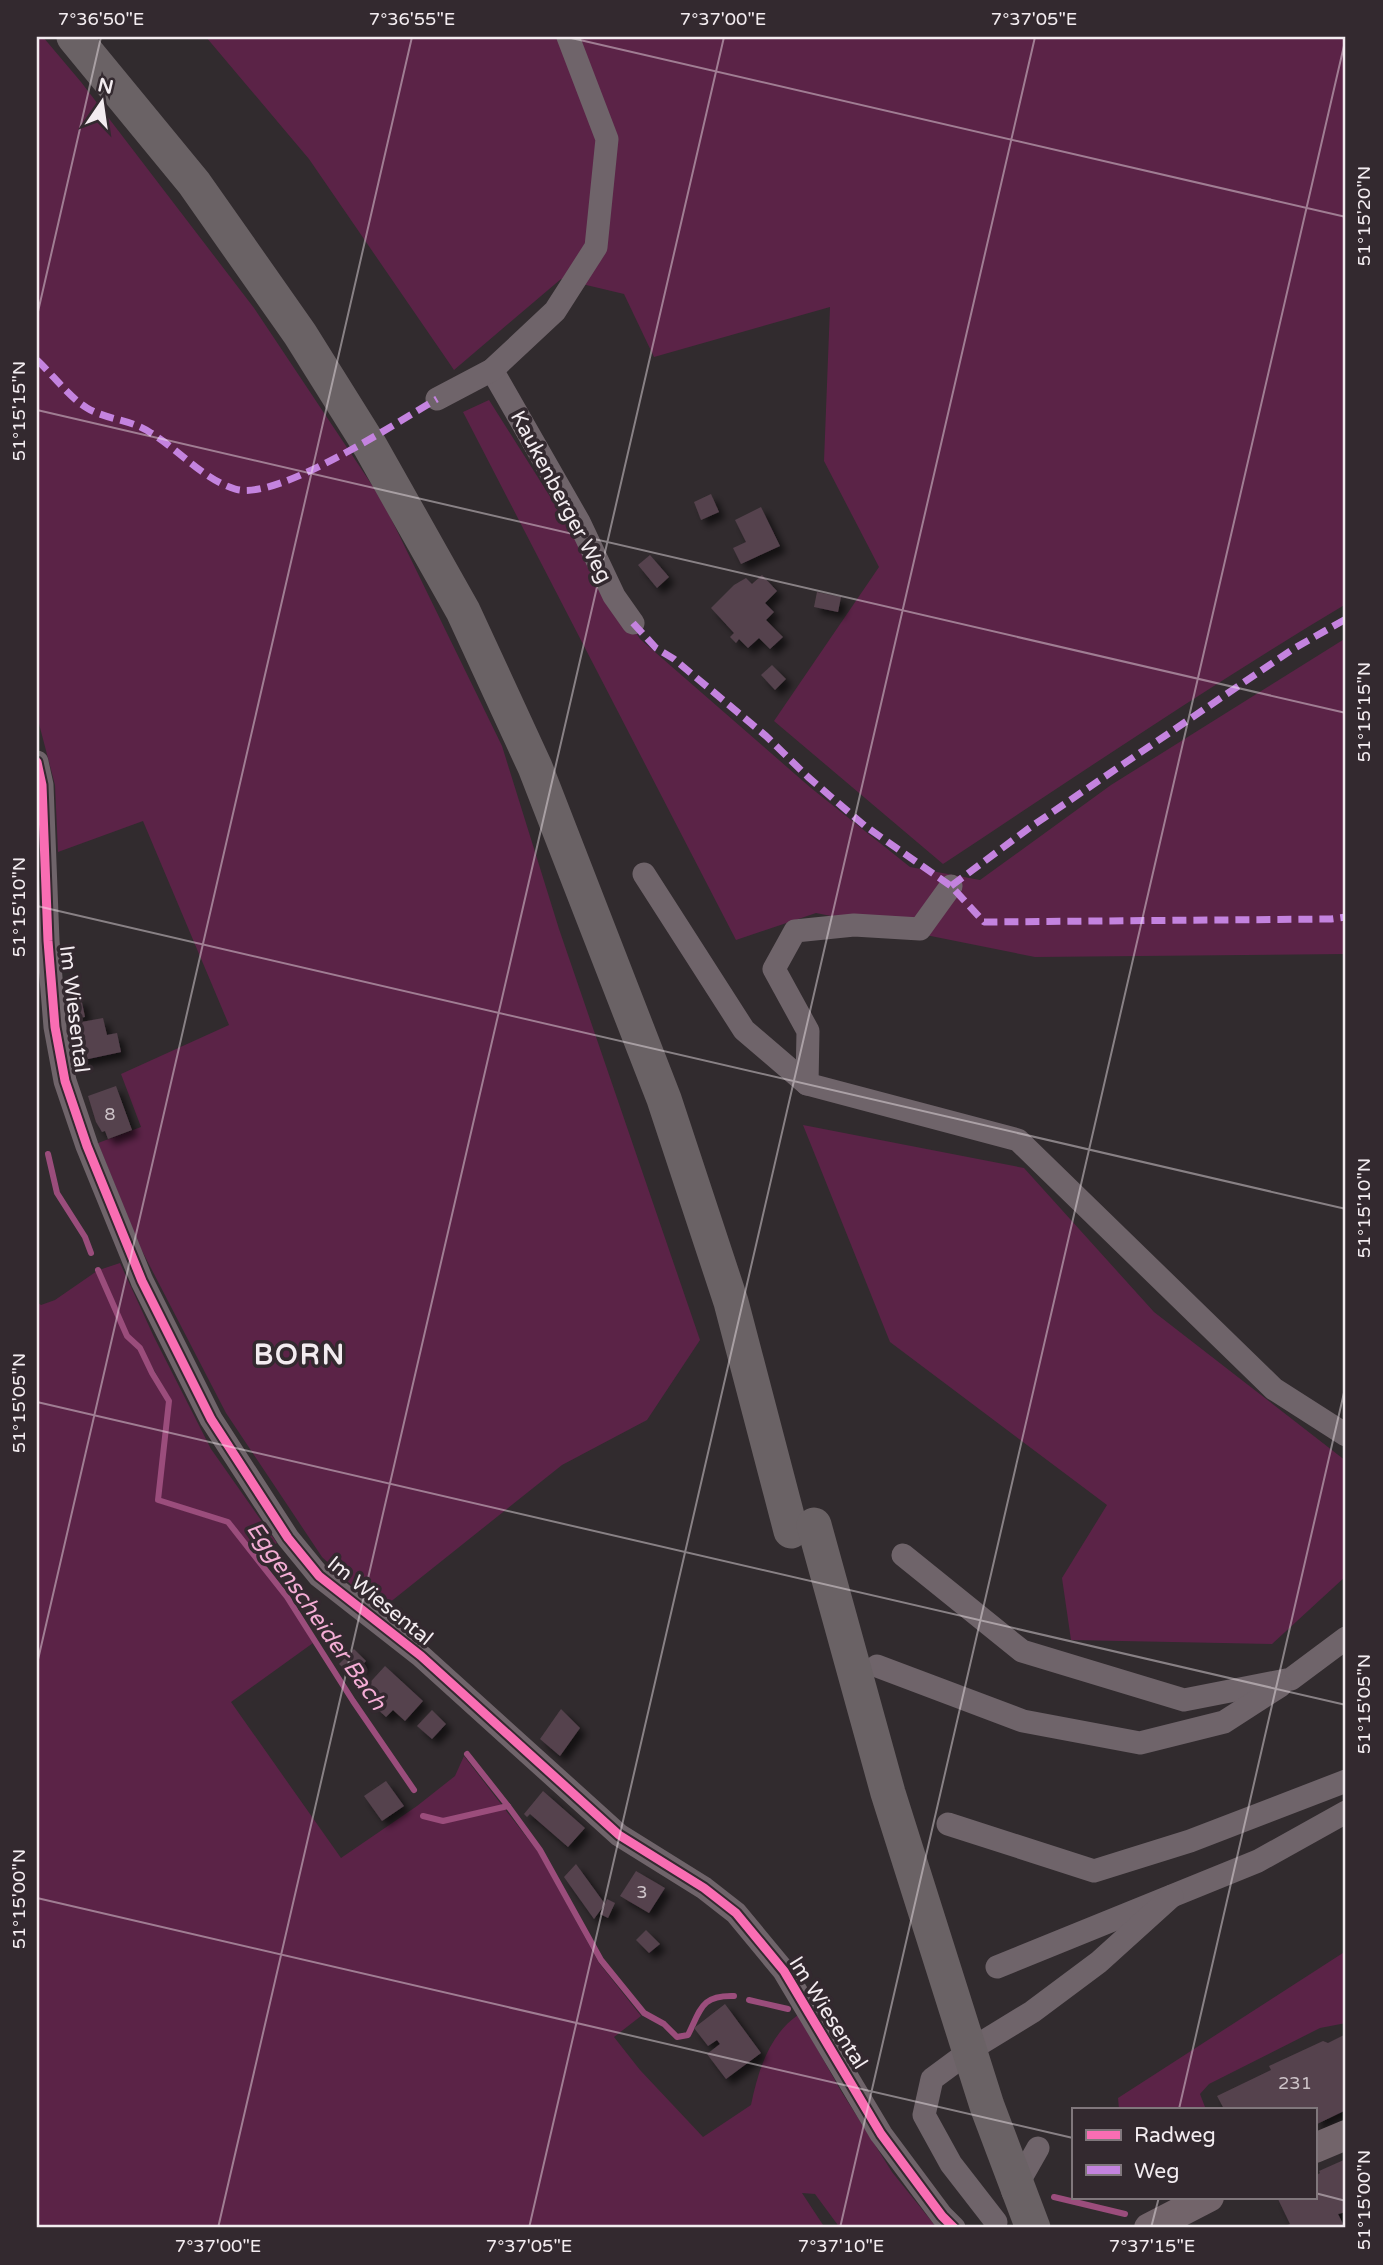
<svg xmlns="http://www.w3.org/2000/svg" width="1383" height="2265" font-family="'Varela Round',sans-serif">
	<style>
		.green { fill: #5b2347 }
		.lines { fill: none; stroke-linecap: round; stroke-linejoin: round }
		.stream { stroke: #9b4d7c; stroke-width: 6 }
		.building { fill: #55424d; filter: url(#shadow) }
		.minor { stroke: #6f646a; stroke-width: 23 }
		.major { stroke: #72646a; stroke-width: 30 }
		.highway { stroke: #6a6265; stroke-width: 35 }
		.highway-bridge { stroke: #6a6265; stroke-width: 35 }
		.quiet { stroke: #c483df; stroke-width: 7; stroke-dasharray: 14 7; stroke-linecap: butt }
		.cycleway-casing { stroke: #33292f; stroke-width: 13 }
		.cycleway { stroke: #f96db3; stroke-width: 9 }
		.ticks { fill: none; stroke: #f3ecf0; stroke-width: 2; stroke-opacity: 0.45 }
		.labels { text-anchor: middle; dominant-baseline: central; stroke-width: 7; stroke-linejoin: round; paint-order: stroke }
		.number-label { font-size: 18px; fill: #ccc2c7 }
		.street-label { font-size: 21px; fill: #f3ecf0; stroke: #33292f }
		.water-label { font-size: 23px; font-style: italic; fill: #f4add5; stroke: #33292f }
		.district-label { font-size: 28px; font-weight: bold; letter-spacing: 2px; fill: #f3ecf0; stroke: #33292f }
		.neatline { fill: none; stroke: #f3ecf0; stroke-width: 2.5 }
		.ticks-label { font-size: 18px; text-anchor: middle; fill: #f3ecf0 }
	</style>
	<defs>
		<filter id="shadow"><feDropShadow dx="6" dy="6" stdDeviation="3.5" flood-color="#0009"/></filter>
	</defs>
	<rect width="100%" height="100%" fill="#312b2e"/>
	<!-- green -->
	<g class="green">
		<path d="M 37,37 L 43,37 L 81,82 L 254,308 L 382,500 L 502,746 L 559,929 L 700,1340 L 647,1420 L 562,1465 L 379,1611 L 322,1557 L 226,1413 L 139,1245 L 98,1143 L 141,1127 L 121,1074 L 229,1025 L 143,821 L 58,852 L 55,785 L 37,716 Z"/>
		<path d="M 206,37 L 1346,37 L 1346,604 C 1209,686 1076,776 943,864 L 774,721 L 879,567 L 824,461 L 830,307 L 654,357 L 624,294 L 561,279 L 454,370 L 309,159 Z"/>
		<path d="M 489,400 L 640,639 L 811,788 L 910,867 L 980,880 L 1111,785 L 1346,638 L 1346,954 L 1035,957 L 816,913 L 736,940 L 463,412 Z"/>
		<path d="M 803,1125 L 1024,1168 L 1154,1312 L 1346,1461 L 1346,1576 L 1272,1644 L 1071,1640 L 1062,1578 L 1107,1505 L 890,1342 Z"/>
		<path d="M 120,1263 L 154,1337 L 211,1449 L 277,1543 L 257,1556 L 229,1521 L 160,1499 L 171,1400 L 141,1347 L 128,1334 L 99,1270 Z"/>
		<path d="M 97,1271 L 126,1337 L 139,1350 L 167,1401 L 156,1502 L 226,1524 L 286,1598 L 313,1643 L 231,1702 L 341,1858 L 417,1806 L 455,1776 L 464,1756 L 538,1852 L 599,1963 L 641,2016 L 614,2037 L 640,2070 L 703,2137 L 751,2105 C 758,2072 768,2036 798,2015 L 841,2091 L 892,2172 L 937,2228 L 840,2228 L 815,2194 L 802,2193 L 825,2228 L 37,2228 L 37,1302 L 41,1305 L 55,1300 Z"/>
		<path d="M 1346,1951 L 1346,2023 L 1320,2028 L 1209,2084 L 1200,2094 L 1205,2107 L 1201,2109 L 1119,2109 L 1118,2098 Z"/>
	</g>
	<g class="lines">
		<!-- stream -->
		<g class="stream">
			<path d="M 48,1154 L 57,1193 L 85,1237 L 91,1253"/>
			<path d="M 98,1270 L 127,1336 L 140,1348 L 152,1373 L 169,1401 L 158,1500 L 228,1522 L 287,1597 L 353,1701 L 414,1790"/>
			<path d="M 467,1754 L 508,1806"/>
			<path d="M 423,1816 L 443,1821 L 508,1806 L 540,1850 L 601,1960 L 644,2013 L 664,2024 L 677,2037 L 688,2035 C 701,2009 701,1995 734,1996"/>
			<path d="M 749,2000 L 788,2009"/>
			<path d="M 1054,2197 L 1125,2214"/>
		</g>
	</g>
	<!-- building -->
	<g class="building">
		<path d="M 711,494 L 719,512 L 701,520 L 694,502 Z"/>
		<path d="M 761,507 L 780,546 L 741,564 L 733,548 L 746,542 L 735,520 Z"/>
		<path d="M 650,555 L 669,577 L 657,588 L 638,565 Z"/>
		<path d="M 762,575 L 777,591 L 765,603 L 774,612 L 766,620 L 783,637 L 770,649 L 759,638 L 748,648 L 739,639 L 736,643 L 730,637 L 734,633 L 711,608 L 734,585 L 746,578 L 752,584 Z"/>
		<path d="M 817,592 L 841,597 L 838,612 L 814,607 Z"/>
		<path d="M 772,665 L 786,679 L 775,690 L 761,675 Z"/>
		<path d="M 81,998 L 85,1017 L 74,1019 L 70,1001 Z"/>
		<path d="M 103,1018 L 107,1035 L 117,1033 L 121,1052 L 79,1061 L 71,1024 Z"/>
		<path d="M 116,1086 L 132,1130 L 108,1139 L 105,1131 L 102,1132 L 96,1122 L 88,1096 Z"/>
		<path d="M 354,1649 L 366,1661 L 352,1676 L 339,1664 Z"/>
		<path d="M 385,1666 L 423,1701 L 405,1721 L 393,1710 L 386,1717 L 375,1707 L 379,1703 L 364,1689 Z"/>
		<path d="M 561,1709 L 580,1728 L 560,1756 L 540,1739 Z"/>
		<path d="M 432,1710 L 446,1724 L 432,1739 L 417,1726 Z"/>
		<path d="M 386,1781 L 404,1806 L 382,1821 L 364,1796 Z"/>
		<path d="M 543,1791 L 585,1828 L 568,1847 L 530,1814 L 527,1817 L 524,1814 Z"/>
		<path d="M 576,1864 L 605,1904 L 607,1899 L 615,1903 L 608,1918 L 600,1914 L 605,1904 L 594,1919 L 564,1877 Z"/>
		<path d="M 636,1871 L 665,1888 L 649,1913 L 620,1896 Z"/>
		<path d="M 646,1930 L 660,1944 L 649,1953 L 636,1940 Z"/>
		<path d="M 725,2004 L 761,2053 L 726,2079 L 707,2054 L 720,2044 L 717,2040 L 708,2046 L 694,2028 Z"/>
		<path d="M 1344,2035 L 1346,2040 L 1346,2110 L 1315,2125 L 1315,2109 L 1224,2109 L 1217,2096 L 1271,2070 L 1269,2066 L 1323,2041 L 1328,2043 Z"/>
		<path d="M 1346,2159 L 1346,2212 L 1338,2214 L 1345,2228 L 1280,2228 L 1290,2224 L 1277,2197 L 1315,2197 L 1315,2176 L 1320,2173 L 1319,2171 Z"/>
	</g>
	<g class="lines">
		<!-- minor -->
		<g class="minor">
			<path d="M 492,370 L 579,522 L 614,596 L 633,623"/>
			<path d="M 437,399 L 492,370 L 555,311 L 596,247 L 607,139 L 568,37"/>
			<path d="M 37,762 L 42,785 L 48,941 L 55,1027 L 65,1081 L 87,1146 L 142,1281 L 211,1419 L 288,1538 L 319,1576 L 421,1656 L 619,1835 L 704,1888 L 736,1913 L 784,1971 L 881,2134 L 942,2216 L 954,2228"/>
			<path d="M 644,874 L 744,1030 L 807,1084 L 1018,1140 L 1274,1389 L 1346,1435"/>
			<path d="M 807,1084 L 808,1031 L 774,969 L 795,931 L 854,925 L 920,929 L 951,886"/>
			<path d="M 903,1555 L 1022,1651 L 1184,1700 L 1291,1679 L 1346,1638"/>
			<path d="M 877,1666 L 1023,1721 L 1140,1743 L 1224,1722 L 1280,1686"/>
			<path d="M 948,1824 L 1094,1871 L 1190,1841 L 1346,1781"/>
			<path d="M 997,1967 L 1258,1861 L 1346,1812"/>
			<path d="M 1013,2192 L 1038,2148"/>
			<path d="M 996,2222 L 951,2164 L 924,2115 L 932,2079 L 978,2045 L 1032,2012 L 1099,1962 L 1172,1896"/>
		</g>
		<!-- major -->
		<g class="major">
			<path d="M 1315,2148 L 1346,2135"/>
			<path d="M 1149,2228 L 1209,2197"/>
		</g>
		<!-- highway -->
		<path class="highway" d="M 74,37 L 194,183 L 300,334 L 370,446 L 463,611 L 535,767 L 664,1099 L 731,1302 L 791,1531"/>
		<!-- highway-bridge -->
		<path class="highway-bridge" d="M 814,1525 L 888,1793 L 987,2106 L 1033,2228"/>
		<!-- quiet -->
		<g class="quiet">
			<path d="M 37,360 C 52,374 70,398 87,408 C 107,420 131,419 151,433 C 179,450 203,479 235,489 C 277,502 397,422 437,399"/>
			<path d="M 633,623 L 656,648 L 674,659 L 766,736 L 808,777 L 865,826 L 951,886 L 984,922 L 1331,919 L 1346,917"/>
			<path d="M 951,886 L 1032,826 L 1293,649 L 1346,619"/>
		</g>
		<!-- cycleway casing -->
		<g class="cycleway-casing">
			<path id="cycleway" d="M 37,762 L 42,785 L 48,941 L 55,1027 L 65,1081 L 87,1146 L 142,1281 L 211,1419 L 288,1538 L 319,1576 L 421,1656 L 619,1835 L 704,1888 L 736,1913 L 784,1971 L 881,2134 L 942,2216 L 954,2228"/>
		</g>
		<!-- cycleway -->
		<use href="#cycleway" class="cycleway"/>
	</g>
	<!-- ticks -->
	<path class="ticks" d="M 567,37 L 1346,217M 37,316 L 101,37M 37,410 L 1346,713M 37,906 L 1346,1209M 37,1402 L 1346,1705M 37,1664 L 412,37M 37,1898 L 1073,2138M 1179,2109 L 1346,1384M 1315,2193 L 1346,2201M 218,2228 L 724,37M 529,2228 L 1035,37M 840,2228 L 1346,37M 1151,2228 L 1159,2197"/>
	<g class="labels">
		<!-- number labels -->
		<g class="number-label">
			<text x="110" y="1114">8</text>
			<text x="642" y="1892">3</text>
			<text x="1295" y="2083">231</text>
		</g>
		<!-- street labels -->
		<g class="street-label">
			<text transform="translate(561 497) rotate(62)">Kaukenberger Weg</text>
			<text transform="translate(74 1009) rotate(83)">Im Wiesental</text>
			<text transform="translate(380 1601) rotate(39)">Im Wiesental</text>
			<text transform="translate(828 2013) rotate(58)">Im Wiesental</text>
		</g>
		<!-- water labels -->
		<g class="water-label">
			<text transform="translate(316 1616) rotate(55)">Eggenscheider Bach</text>
		</g>
		<!-- district labels -->
		<g class="district-label">
			<text x="300" y="1355">BORN</text>
		</g>
	</g>
	<!-- border -->
	<rect width="1383" height="2265" fill="none" stroke="#33292f" stroke-width="77"/>
	<!-- legend -->
	<rect x="1072" y="2108" width="245" height="91" fill="#33292f" stroke="#80777c" stroke-width="2"/>
	<rect x="1086" y="2130" width="35" height="10" fill="#f96db3" stroke="#80777c" stroke-width="2"/>
	<text x="1134" y="2142" font-size="21" fill="#f3ecf0">Radweg</text>
	<rect x="1086" y="2165" width="35" height="10" fill="#c483df" stroke="#80777c" stroke-width="2"/>
	<text x="1134" y="2178" font-size="21" fill="#f3ecf0">Weg</text>
	<!-- north arrow -->
	<g transform="translate(102 102) rotate(13)" stroke="#33292f" stroke-width="5" paint-order="stroke">
	<path d="M0-5L12 26L0 18L-12 26Z" fill="#f3ecf0"/>
	<text y="-10" font-size="19" font-weight="bold" text-anchor="middle" fill="#f3ecf0">N</text>
	</g>
	<rect x="38" y="38" width="1306" height="2188" class="neatline"/>
	<g class="ticks-label">
		<text x="101" y="25">7°36'50"E</text>
		<text x="412" y="25">7°36'55"E</text>
		<text x="723" y="25">7°37'00"E</text>
		<text x="1034" y="25">7°37'05"E</text>
		<text transform="translate(1364 216) rotate(-90)" y="6">51°15'20"N</text>
		<text transform="translate(19 411) rotate(-90)" y="6">51°15'15"N</text>
		<text transform="translate(1364 712) rotate(-90)" y="6">51°15'15"N</text>
		<text transform="translate(19 907) rotate(-90)" y="6">51°15'10"N</text>
		<text transform="translate(1364 1208) rotate(-90)" y="6">51°15'10"N</text>
		<text transform="translate(19 1403) rotate(-90)" y="6">51°15'05"N</text>
		<text transform="translate(1364 1704) rotate(-90)" y="6">51°15'05"N</text>
		<text transform="translate(19 1899) rotate(-90)" y="6">51°15'00"N</text>
		<text transform="translate(1364 2200) rotate(-90)" y="6">51°15'00"N</text>
		<text x="218" y="2252">7°37'00"E</text>
		<text x="529" y="2252">7°37'05"E</text>
		<text x="841" y="2252">7°37'10"E</text>
		<text x="1152" y="2252">7°37'15"E</text>
	</g>
</svg>
